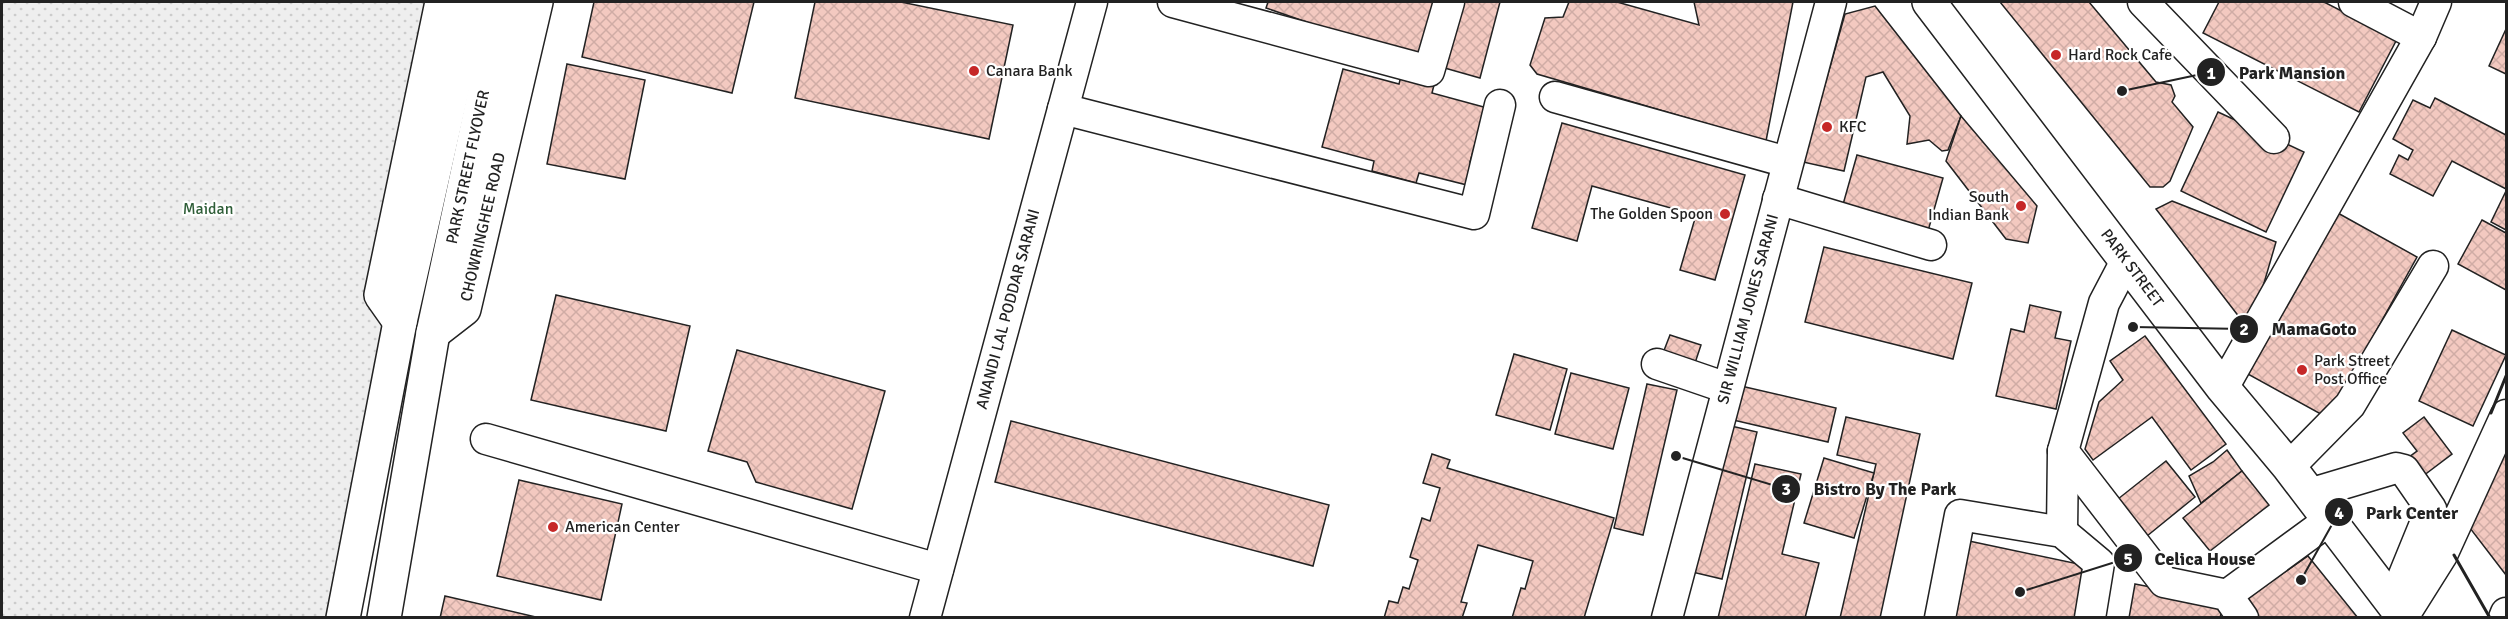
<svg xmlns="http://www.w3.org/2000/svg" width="2508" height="619" font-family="Signika,sans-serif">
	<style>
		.grass { fill: url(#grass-dots); stroke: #6f6f6f; stroke-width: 1.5 }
		.building { fill: url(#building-cross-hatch); stroke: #222; stroke-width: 1.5 }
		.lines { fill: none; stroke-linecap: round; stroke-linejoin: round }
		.minor-casing { stroke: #222; stroke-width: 33 }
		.major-casing { stroke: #222; stroke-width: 36 }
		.minor { stroke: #fff; stroke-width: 30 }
		.major { stroke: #fff; stroke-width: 33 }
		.wall { stroke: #222; stroke-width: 3 }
		.poi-dot { fill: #c62828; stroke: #fff; stroke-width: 2 }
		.labels { text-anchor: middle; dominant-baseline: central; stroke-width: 4.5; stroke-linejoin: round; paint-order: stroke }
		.poi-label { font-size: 16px; fill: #222; stroke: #fff; text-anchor: start }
		.street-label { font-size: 16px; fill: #222; stroke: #fff }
		.park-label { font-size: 16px; fill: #2f5e38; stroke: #fff }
		.leader { fill: none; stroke: #222; stroke-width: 2 }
		.callout-dot { fill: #222; stroke: #fff; stroke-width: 2 }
		.mark-label { font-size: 18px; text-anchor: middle; font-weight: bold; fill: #fff }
		.callout-label { font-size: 18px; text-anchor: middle; font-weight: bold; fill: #222; stroke: #fff; stroke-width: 4.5; stroke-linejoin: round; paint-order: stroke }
	</style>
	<defs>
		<pattern id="grass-dots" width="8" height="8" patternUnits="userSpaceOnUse" patternTransform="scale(1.5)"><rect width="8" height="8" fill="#eee"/><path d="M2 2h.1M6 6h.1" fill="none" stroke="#ccc" stroke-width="1.8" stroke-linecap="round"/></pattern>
		<pattern id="building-cross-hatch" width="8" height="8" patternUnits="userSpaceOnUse" patternTransform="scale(1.5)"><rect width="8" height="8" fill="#f3c9c0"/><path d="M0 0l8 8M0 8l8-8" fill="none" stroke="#d0aca5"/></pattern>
	</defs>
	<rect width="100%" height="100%" fill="#fff"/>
	<!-- grass -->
	<path class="grass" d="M 2,2 L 460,2 L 340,617 L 2,617 Z"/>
	<!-- building -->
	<g class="building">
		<path d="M 594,2 L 754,2 L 732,93 L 582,57 Z"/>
		<path d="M 815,2 L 901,2 L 1013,25 L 989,139 L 795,98 Z"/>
		<path d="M 1268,2 L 1437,2 L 1419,61 L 1266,8 Z"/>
		<path d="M 1459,2 L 1500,2 L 1480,78 L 1441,67 Z"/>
		<path d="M 1569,2 L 1617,2 L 1699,25 L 1694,2 L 1793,2 L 1766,141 L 1537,74 L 1530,65 L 1545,18 L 1563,17 Z"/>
		<path d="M 2000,2 L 2089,2 L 2156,82 L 2171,85 L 2175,96 L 2172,102 L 2193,127 L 2170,181 L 2163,187 L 2150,187 Z"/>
		<path d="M 2219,2 L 2324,2 L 2397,39 L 2359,112 L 2203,33 Z"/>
		<path d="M 1875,6 L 1961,116 L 1948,150 L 1942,151 L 1929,140 L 1907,144 L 1910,116 L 1883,72 L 1866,77 L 1844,171 L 1803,162 L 1845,14 Z"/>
		<path d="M 2506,29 L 2506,74 L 2489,66 Z"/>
		<path d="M 567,64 L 645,80 L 625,179 L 547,164 Z"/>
		<path d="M 1343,69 L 1399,84 L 1401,76 L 1434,85 L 1432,93 L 1491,109 L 1480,126 L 1470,162 L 1477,164 L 1471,186 L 1419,173 L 1416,183 L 1372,171 L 1374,161 L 1322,147 Z"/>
		<path d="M 2435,98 L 2506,135 L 2506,189 L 2452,161 L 2433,196 L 2390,174 L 2399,155 L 2408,160 L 2413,150 L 2393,139 L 2413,100 L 2430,108 Z"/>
		<path d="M 2218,112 L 2304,152 L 2266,232 L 2181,191 Z"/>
		<path d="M 1961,116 L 2037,206 L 2028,243 L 2006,239 L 1946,161 Z"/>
		<path d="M 1562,123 L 1745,175 L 1715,280 L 1680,270 L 1696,215 L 1592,186 L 1577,241 L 1532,228 Z"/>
		<path d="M 1857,155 L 1943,178 L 1928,231 L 1842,208 Z"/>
		<path d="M 2506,191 L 2506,230 L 2491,222 Z"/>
		<path d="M 2172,201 L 2276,242 L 2250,331 L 2156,209 Z"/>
		<path d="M 2336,212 L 2417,257 L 2328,418 L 2246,373 Z"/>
		<path d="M 2482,220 L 2506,233 L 2506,290 L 2458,264 Z"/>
		<path d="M 1824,247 L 1972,283 L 1953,359 L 1805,322 Z"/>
		<path d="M 556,295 L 690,326 L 666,431 L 531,400 Z"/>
		<path d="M 2030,305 L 2061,312 L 2055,338 L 2071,341 L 2056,409 L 1996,396 L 2011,329 L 2024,332 Z"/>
		<path d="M 2452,330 L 2506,355 L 2473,426 L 2419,401 Z"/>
		<path d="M 1670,335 L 1701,345 L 1695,363 L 1663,353 Z"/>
		<path d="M 2145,336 L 2226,444 L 2191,470 L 2152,417 L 2093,460 L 2085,449 L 2099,402 L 2123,380 L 2110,361 Z"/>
		<path d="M 737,350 L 885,391 L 852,509 L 756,482 L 747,462 L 708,451 Z"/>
		<path d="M 1514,354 L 1567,369 L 1550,430 L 1496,415 Z"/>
		<path d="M 1571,373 L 1629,388 L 1613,449 L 1555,434 Z"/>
		<path d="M 1647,384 L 1677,390 L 1643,535 L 1614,528 Z"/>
		<path d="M 1741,386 L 1836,408 L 1828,442 L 1733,420 Z"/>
		<path d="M 1846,417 L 1920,434 L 1880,618 L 1840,618 L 1876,464 L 1837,455 Z"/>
		<path d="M 2424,417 L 2452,454 L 2419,479 L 2405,460 L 2417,451 L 2403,433 Z"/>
		<path d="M 1011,421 L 1329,505 L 1313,566 L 995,482 Z"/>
		<path d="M 1727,425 L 1757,432 L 1722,579 L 1692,572 Z"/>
		<path d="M 2506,426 L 2506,575 L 2463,519 Z"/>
		<path d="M 2227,450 L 2242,471 L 2201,503 L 2189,476 L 2213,462 Z"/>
		<path d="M 1432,454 L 1450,460 L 1447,468 L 1614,518 L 1584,618 L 1512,618 L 1521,588 L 1525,589 L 1533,561 L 1478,545 L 1461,602 L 1467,603 L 1462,618 L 1384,618 L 1389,601 L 1398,603 L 1403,587 L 1409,589 L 1418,560 L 1410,557 L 1422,518 L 1430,521 L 1440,488 L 1423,483 Z"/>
		<path d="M 1824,458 L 1874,473 L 1854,538 L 1804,523 Z"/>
		<path d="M 2166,461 L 2195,497 L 2147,536 L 2118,499 Z"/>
		<path d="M 1755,464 L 1801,474 L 1782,554 L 1819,563 L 1805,618 L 1718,618 Z"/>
		<path d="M 2242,471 L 2269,505 L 2210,551 L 2183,518 Z"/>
		<path d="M 519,480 L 622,504 L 601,600 L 497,576 Z"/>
		<path d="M 1969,541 L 2088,566 L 2077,618 L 1953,618 Z"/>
		<path d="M 2308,556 L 2358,618 L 2249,618 L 2239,604 Z"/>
		<path d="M 2135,584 L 2224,601 L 2220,618 L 2129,618 Z"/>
		<path d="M 445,596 L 540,618 L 440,618 Z"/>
	</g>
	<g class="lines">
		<!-- minor casing -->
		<g class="minor-casing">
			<g id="minor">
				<path d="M 1173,2 L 1429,71 L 1449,2"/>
				<path d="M 2143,2 L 2274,138"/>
				<path d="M 2354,2 L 2421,37"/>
				<path d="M 1555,97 L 1787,162"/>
				<path d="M 1063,109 L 1474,214 L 1500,105"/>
				<path d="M 1778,199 L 1931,245"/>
				<path d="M 1657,364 L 1727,388"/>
				<path d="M 2223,388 L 2421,37 L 2436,2"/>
				<path d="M 486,439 L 938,569"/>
				<path d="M 2063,451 L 2164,582 L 2227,595 L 2243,618"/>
				<path d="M 2289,467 L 2350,405 L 2433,266"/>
				<path d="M 2309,494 L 2396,468 L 2404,470 L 2431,509 L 2393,602"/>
				<path d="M 2062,532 L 2063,451 L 2104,303 L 2126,261"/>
				<path d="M 2227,595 L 2328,521"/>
				<path d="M 2403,617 L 2442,555 L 2506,415"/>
				<path d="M 925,618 L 1092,2"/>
				<path d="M 1667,618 L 1831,2"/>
				<path d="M 1940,618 L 1960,515 L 2062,532 L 2099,563 L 2090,618"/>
				<path d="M 2504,618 L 2506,613"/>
			</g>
		</g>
		<!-- major casing -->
		<g class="major-casing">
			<g id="major">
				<path d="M 1929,2 L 2223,388 L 2289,467 L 2404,618"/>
				<path d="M 400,322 L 381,295 L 442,2"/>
				<path d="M 433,333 L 464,309 L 536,2"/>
				<path d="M 343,618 L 400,322 L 472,2"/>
				<path d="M 384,618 L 433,333 L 504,2"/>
			</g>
		</g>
		<!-- minor -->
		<use href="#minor" class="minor"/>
		<!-- major -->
		<use href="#major" class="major"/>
		<!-- wall -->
		<g class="wall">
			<path d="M 2491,413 L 2506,376"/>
			<path d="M 2454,555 L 2490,618"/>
		</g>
	</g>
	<!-- markers -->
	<g class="poi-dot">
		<circle cx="2056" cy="55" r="6"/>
		<circle cx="974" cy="71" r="6"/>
		<circle cx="1827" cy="127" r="6"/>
		<circle cx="2021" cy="206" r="6"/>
		<circle cx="1725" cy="214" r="6"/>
		<circle cx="2302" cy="370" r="6"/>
		<circle cx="553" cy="527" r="6"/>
	</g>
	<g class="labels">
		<!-- poi labels -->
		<g class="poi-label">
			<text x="2068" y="55">Hard Rock Cafe</text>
			<text x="986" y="71">Canara Bank</text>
			<text x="1839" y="127">KFC</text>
			<text x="2009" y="197" text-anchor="end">South<tspan x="2009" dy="18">Indian Bank</tspan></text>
			<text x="1713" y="214" text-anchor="end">The Golden Spoon</text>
			<text x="2314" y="361">Park Street<tspan x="2314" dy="18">Post Office</tspan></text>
			<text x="565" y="527">American Center</text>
		</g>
		<!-- street labels -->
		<g class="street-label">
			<text transform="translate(468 167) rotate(-78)">PARK STREET FLYOVER</text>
			<text transform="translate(483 227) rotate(-77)">CHOWRINGHEE ROAD</text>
			<text transform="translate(2132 268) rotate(53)">PARK STREET</text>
			<text transform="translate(1008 309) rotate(-75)">ANANDI LAL PODDAR SARANI</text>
			<text transform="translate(1748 309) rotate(-75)">SIR WILLIAM JONES SARANI</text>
		</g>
		<!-- park labels -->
		<g class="park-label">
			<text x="208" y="209">Maidan</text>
		</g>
	</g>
	<!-- callouts -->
	<path class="leader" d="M2122 91L2211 72M2133 327L2244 329M1676 456L1786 489M2301 580L2339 512M2020 592L2128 558"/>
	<g class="callout-dot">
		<circle cx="2122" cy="91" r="6"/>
		<circle cx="2133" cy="327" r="6"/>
		<circle cx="1676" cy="456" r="6"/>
		<circle cx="2301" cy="580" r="6"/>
		<circle cx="2020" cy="592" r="6"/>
		<circle cx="2211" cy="72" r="15"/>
		<circle cx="2244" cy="329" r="15"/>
		<circle cx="1786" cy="489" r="15"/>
		<circle cx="2339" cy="512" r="15"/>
		<circle cx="2128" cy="558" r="15"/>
	</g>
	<g class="mark-label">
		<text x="2211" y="79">1</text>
		<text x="2244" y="335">2</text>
		<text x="1786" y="495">3</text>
		<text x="2339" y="519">4</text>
		<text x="2128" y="565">5</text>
	</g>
	<g class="callout-label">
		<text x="2292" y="79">Park Mansion</text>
		<text x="2314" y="335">MamaGoto</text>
		<text x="1885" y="495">Bistro By The Park</text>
		<text x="2412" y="519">Park Center</text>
		<text x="2205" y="565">Celica House</text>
	</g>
	<!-- border -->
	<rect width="2508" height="619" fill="none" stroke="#222222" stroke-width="6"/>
</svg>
